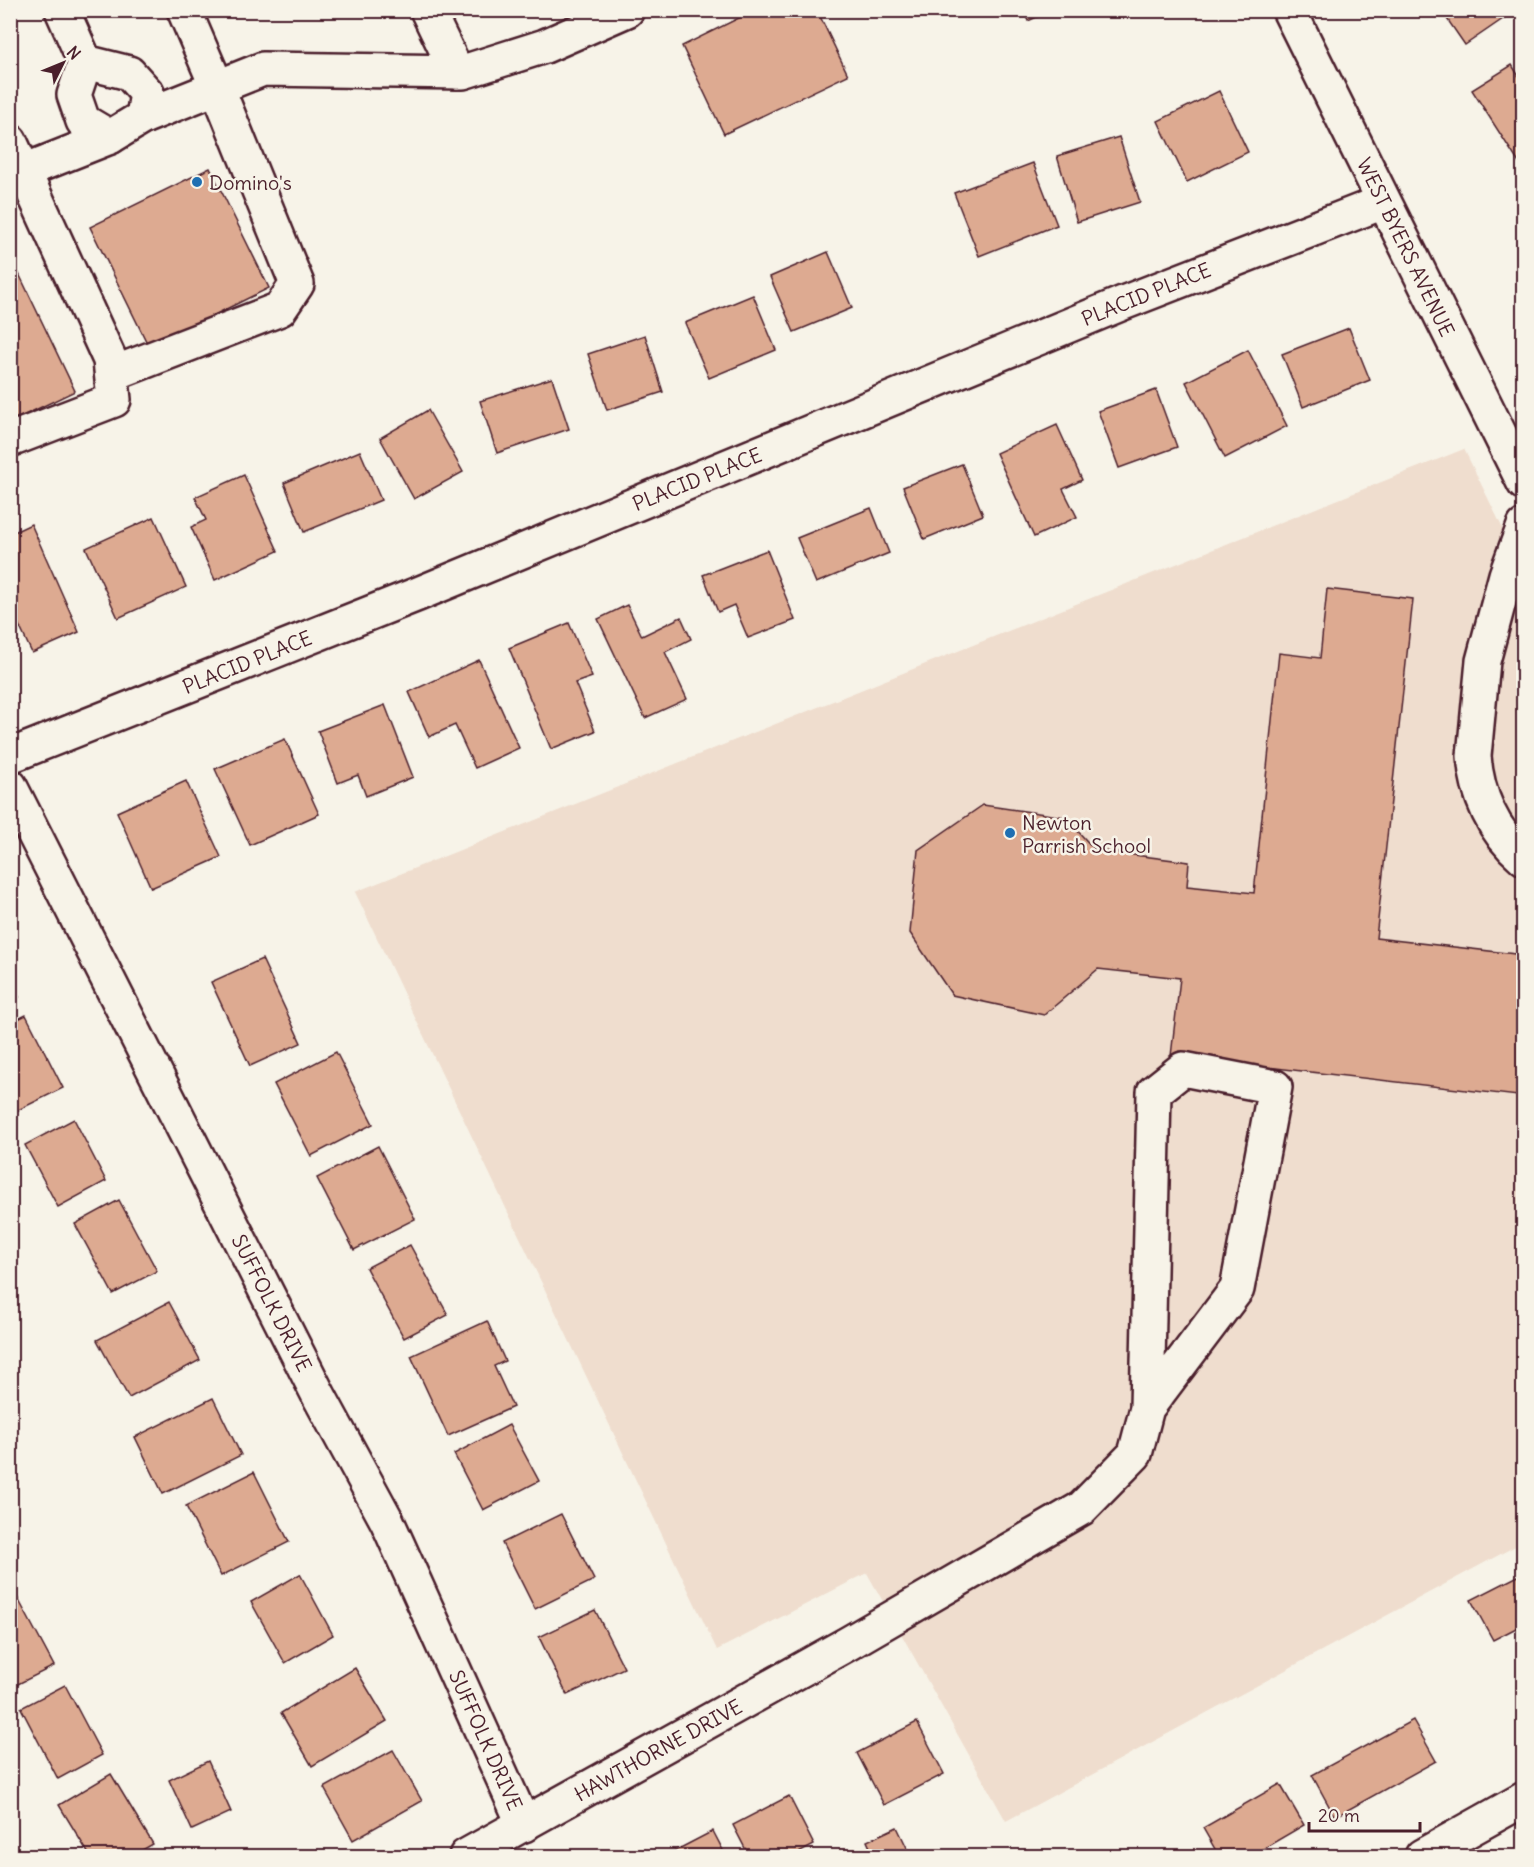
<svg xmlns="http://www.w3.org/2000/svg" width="1534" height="1867" font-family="Delius,sans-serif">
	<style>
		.built { fill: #efddce }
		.building { fill: #ddaa91; stroke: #4a1f2b; stroke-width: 1.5 }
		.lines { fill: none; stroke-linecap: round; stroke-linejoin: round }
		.minor-casing { stroke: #4a1f2b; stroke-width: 38 }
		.minor { stroke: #f7f3e8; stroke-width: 33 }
		.poi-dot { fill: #1f6fb2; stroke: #f7f3e8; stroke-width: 2 }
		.labels { text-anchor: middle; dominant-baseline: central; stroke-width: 5; stroke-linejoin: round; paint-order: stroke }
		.poi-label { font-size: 20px; fill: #4a1f2b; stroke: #f7f3e8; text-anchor: start }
		.street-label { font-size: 20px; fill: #4a1f2b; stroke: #f7f3e8 }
	</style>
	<rect width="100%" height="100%" fill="#f7f3e8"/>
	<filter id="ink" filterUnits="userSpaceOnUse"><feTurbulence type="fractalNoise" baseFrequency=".0167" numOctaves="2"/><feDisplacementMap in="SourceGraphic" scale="12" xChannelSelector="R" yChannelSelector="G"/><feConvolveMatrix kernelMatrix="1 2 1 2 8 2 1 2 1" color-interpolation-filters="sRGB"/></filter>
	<g filter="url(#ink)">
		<!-- built -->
		<path class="built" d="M 1464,449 L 1523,570 L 1523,1542 L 1006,1821 L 867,1573 L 717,1650 L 355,892 Z"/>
		<!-- building -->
		<g class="building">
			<path d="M 755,10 L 817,10 L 848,75 L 724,134 L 682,46 Z"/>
			<path d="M 1023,10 L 1052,10 L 1028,21 Z"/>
			<path d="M 1441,10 L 1516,10 L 1465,45 Z"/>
			<path d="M 1512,65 L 1521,80 L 1524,78 L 1524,171 L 1472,90 Z"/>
			<path d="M 1219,91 L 1248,152 L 1187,182 L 1158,121 Z"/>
			<path d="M 1119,137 L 1140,202 L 1077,222 L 1057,156 Z"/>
			<path d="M 1033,163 L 1057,225 L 979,256 L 954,193 Z"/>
			<path d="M 210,168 L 269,288 L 149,347 L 90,227 Z"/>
			<path d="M 828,252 L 852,308 L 794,332 L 770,277 Z"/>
			<path d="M 10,255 L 75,391 L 10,422 Z"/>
			<path d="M 753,295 L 776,350 L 709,378 L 685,323 Z"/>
			<path d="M 1349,328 L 1370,380 L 1303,407 L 1282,354 Z"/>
			<path d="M 645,335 L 663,392 L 607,410 L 588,354 Z"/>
			<path d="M 1248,350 L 1287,426 L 1225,458 L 1186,382 Z"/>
			<path d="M 552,378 L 569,429 L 497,453 L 480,401 Z"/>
			<path d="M 1156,390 L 1177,447 L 1119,468 L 1098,411 Z"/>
			<path d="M 428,410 L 463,472 L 414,499 L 380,438 Z"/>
			<path d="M 1057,425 L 1082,480 L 1063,489 L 1077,517 L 1034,537 L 996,453 Z"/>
			<path d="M 360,451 L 381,500 L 304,532 L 284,483 Z"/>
			<path d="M 962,464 L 983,515 L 924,539 L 903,487 Z"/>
			<path d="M 244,475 L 278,551 L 215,580 L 191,527 L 206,520 L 195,497 Z"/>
			<path d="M 871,508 L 889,553 L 816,583 L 797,538 Z"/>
			<path d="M 154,517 L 186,587 L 118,618 L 86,548 Z"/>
			<path d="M 31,524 L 79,632 L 32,653 L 10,606 L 10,534 Z"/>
			<path d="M 767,550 L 795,620 L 748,638 L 734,605 L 718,612 L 703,575 Z"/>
			<path d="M 1327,589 L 1413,599 L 1376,938 L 1524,955 L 1524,1052 L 1518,1096 L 1171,1056 L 1180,978 L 1098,969 L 1044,1015 L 952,995 L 910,933 L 918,850 L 983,805 L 1065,817 L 1095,850 L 1189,862 L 1187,886 L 1254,893 L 1279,653 L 1320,658 Z"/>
			<path d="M 627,605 L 642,636 L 681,617 L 691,639 L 665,652 L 687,699 L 645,718 L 598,619 Z"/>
			<path d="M 569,623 L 592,677 L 575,683 L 595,731 L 551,749 L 509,648 Z"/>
			<path d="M 479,660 L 519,748 L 475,768 L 455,725 L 429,737 L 409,692 Z"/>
			<path d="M 385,705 L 413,777 L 366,796 L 358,775 L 338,783 L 318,731 Z"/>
			<path d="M 285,739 L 319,814 L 250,845 L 215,769 Z"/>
			<path d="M 186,781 L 221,857 L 151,888 L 117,812 Z"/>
			<path d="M 262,959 L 301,1043 L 250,1066 L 211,982 Z"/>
			<path d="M 10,983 L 19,997 L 10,1001 Z"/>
			<path d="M 26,1015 L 63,1088 L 10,1114 L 10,1023 Z"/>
			<path d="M 336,1052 L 373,1124 L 311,1156 L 274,1084 Z"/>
			<path d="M 74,1119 L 106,1181 L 58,1207 L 25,1145 Z"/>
			<path d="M 378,1146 L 415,1219 L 354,1250 L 317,1178 Z"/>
			<path d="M 119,1200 L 157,1271 L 113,1294 L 75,1224 Z"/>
			<path d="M 410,1245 L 448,1315 L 404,1338 L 366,1268 Z"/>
			<path d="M 169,1302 L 200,1360 L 129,1398 L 97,1340 Z"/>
			<path d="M 487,1321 L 505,1361 L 494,1366 L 513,1407 L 448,1436 L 411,1356 Z"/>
			<path d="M 213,1398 L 241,1455 L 163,1494 L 135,1437 Z"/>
			<path d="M 509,1425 L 539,1481 L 483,1510 L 454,1454 Z"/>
			<path d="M 254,1472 L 289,1542 L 221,1576 L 186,1506 Z"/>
			<path d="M 561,1514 L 594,1580 L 535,1609 L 502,1543 Z"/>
			<path d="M 1524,1573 L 1524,1624 L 1493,1640 L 1471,1600 Z"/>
			<path d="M 300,1574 L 333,1635 L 285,1663 L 251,1602 Z"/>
			<path d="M 16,1595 L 54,1666 L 10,1688 L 10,1598 Z"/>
			<path d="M 595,1610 L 624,1668 L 567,1695 L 539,1637 Z"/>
			<path d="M 355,1668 L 387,1721 L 312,1766 L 281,1713 Z"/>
			<path d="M 65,1685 L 102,1755 L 58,1779 L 21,1708 Z"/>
			<path d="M 1413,1720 L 1436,1761 L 1335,1817 L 1312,1775 Z"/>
			<path d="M 917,1722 L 944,1774 L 884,1805 L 857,1753 Z"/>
			<path d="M 393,1750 L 422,1801 L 353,1840 L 324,1788 Z"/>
			<path d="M 208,1761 L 231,1812 L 192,1830 L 169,1780 Z"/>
			<path d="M 111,1774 L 153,1844 L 132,1856 L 90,1856 L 59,1805 Z"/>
			<path d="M 1280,1784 L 1304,1825 L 1251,1856 L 1219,1856 L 1203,1828 Z"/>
			<path d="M 789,1796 L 814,1845 L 793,1856 L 749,1856 L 733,1825 Z"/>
			<path d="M 897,1827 L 911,1856 L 874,1856 L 867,1841 Z"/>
			<path d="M 713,1831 L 726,1856 L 665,1856 Z"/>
			<path d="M 841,1850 L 845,1856 L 831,1856 Z"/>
			<path d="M 242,1851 L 246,1856 L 232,1856 Z"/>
		</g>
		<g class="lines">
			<!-- minor casing -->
			<g class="minor-casing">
				<g id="minor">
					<path d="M 62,10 L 85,62 L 74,95 L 83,121 L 110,137 L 143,117 L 147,93 L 129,73 L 85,62"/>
					<path d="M 427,10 L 457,72"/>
					<path d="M 1289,10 L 1524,483"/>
					<path d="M 143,117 L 263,69 L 463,72 L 545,46 L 627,10"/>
					<path d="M 10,141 L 110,360 L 114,400 L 10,440"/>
					<path d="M 24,171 L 110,137"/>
					<path d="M 112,374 L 280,309 L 297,284 L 217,87 L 184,10"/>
					<path d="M 1524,526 L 1506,575 L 1483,661 L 1474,756 C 1477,795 1493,832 1524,858"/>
					<path d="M 10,756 L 418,594 L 1123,303 L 1383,202"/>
					<path d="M 10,786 L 319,1396 L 387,1521 L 524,1825"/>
					<path d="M 466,1856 L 849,1643 L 1082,1508 L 1135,1454 L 1147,1408 L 1237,1289 L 1275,1087 L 1183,1069 L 1154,1092 L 1147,1408"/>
					<path d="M 1422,1856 L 1524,1799"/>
				</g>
			</g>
			<!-- minor -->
			<use href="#minor" class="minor"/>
		</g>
	</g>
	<!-- markers -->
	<g class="poi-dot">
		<circle cx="197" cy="182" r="6"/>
		<circle cx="1010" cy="833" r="6"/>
	</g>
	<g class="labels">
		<!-- poi labels -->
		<g class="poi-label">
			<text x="209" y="182">Domino's</text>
			<text x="1022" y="822">Newton<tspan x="1022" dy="23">Parrish School</tspan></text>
		</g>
		<!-- street labels -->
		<g class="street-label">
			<text transform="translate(1406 247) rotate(64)">WEST BYERS AVENUE</text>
			<text transform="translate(1146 294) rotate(-22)">PLACID PLACE</text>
			<text transform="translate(697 479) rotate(-22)">PLACID PLACE</text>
			<text transform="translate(247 662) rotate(-22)">PLACID PLACE</text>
			<text transform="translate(272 1303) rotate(63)">SUFFOLK DRIVE</text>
			<text transform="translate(486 1740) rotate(66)">SUFFOLK DRIVE</text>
			<text transform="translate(658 1750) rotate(-29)">HAWTHORNE DRIVE</text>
		</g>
	</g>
	<!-- margin -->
	<rect width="1534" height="1867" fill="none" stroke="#f7f3e8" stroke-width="36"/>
	<rect x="18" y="18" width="1498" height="1831" fill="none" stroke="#4a1f2b" stroke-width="2" filter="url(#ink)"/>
	<!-- north arrow -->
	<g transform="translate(63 63) rotate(47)" stroke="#f7f3e8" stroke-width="4.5" paint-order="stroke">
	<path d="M0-4.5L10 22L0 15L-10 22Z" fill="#4a1f2b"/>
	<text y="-9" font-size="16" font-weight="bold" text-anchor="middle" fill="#4a1f2b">N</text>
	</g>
	<!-- scale -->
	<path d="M1309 1822v9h111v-9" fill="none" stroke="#4a1f2b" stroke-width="3"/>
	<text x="1318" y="1822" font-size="18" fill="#4a1f2b" stroke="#f7f3e8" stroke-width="4.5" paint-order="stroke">20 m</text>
</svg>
